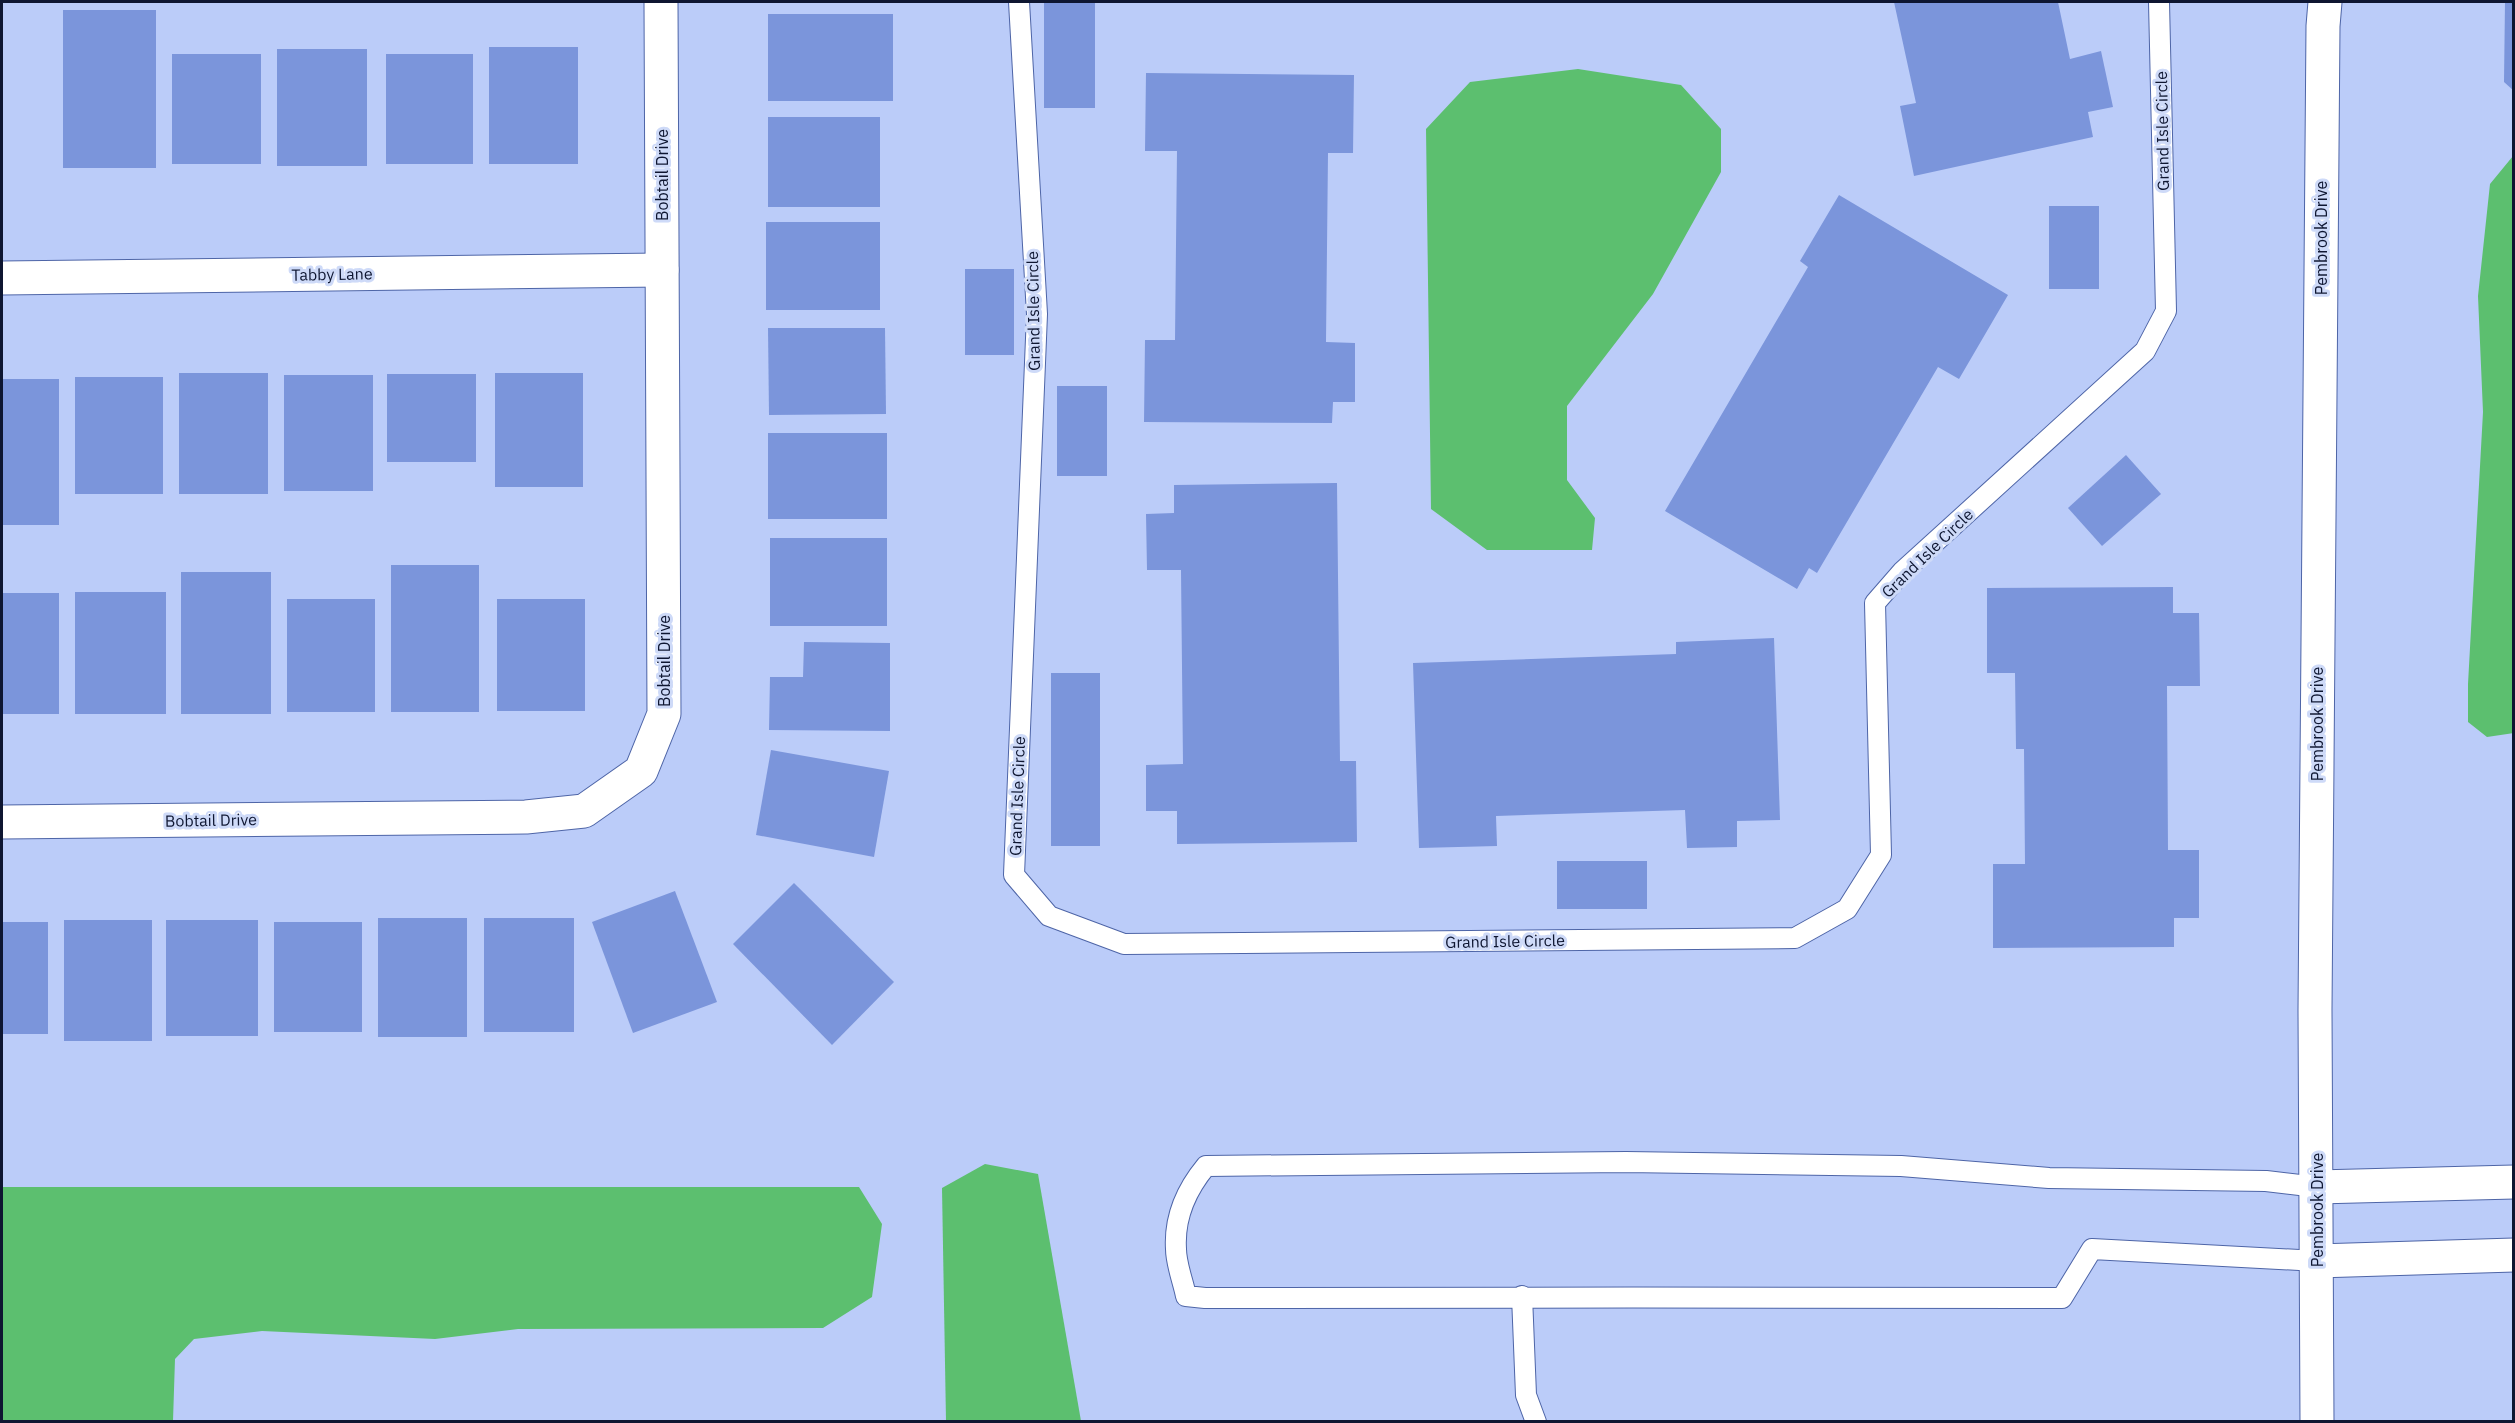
<svg xmlns="http://www.w3.org/2000/svg" width="2515" height="1423" font-family="'IBM Plex Sans',sans-serif">
	<style>
		.water { fill: #5cbf6f }
		.building { fill: #7b95db }
		.lines { fill: none; stroke-linecap: round; stroke-linejoin: round }
		.service-casing { stroke: #4e65a7; stroke-width: 22 }
		.minor-casing { stroke: #4e65a7; stroke-width: 35 }
		.service { stroke: #fff; stroke-width: 20 }
		.minor { stroke: #fff; stroke-width: 33 }
		.labels { text-anchor: middle; dominant-baseline: central; stroke-width: 6; stroke-linejoin: round; paint-order: stroke }
		.street-label { font-size: 16px; fill: #0e1631; stroke: #cedaf8 }
	</style>
	<rect width="100%" height="100%" fill="#bbccf9"/>
	<!-- water -->
	<g class="water">
		<path d="M 1578,69 L 1681,85 L 1721,129 L 1721,172 L 1653,294 L 1567,406 L 1567,480 L 1595,518 L 1592,550 L 1487,550 L 1431,509 L 1426,129 L 1470,82 Z"/>
		<path d="M 2513,156 L 2514,733 L 2487,737 L 2468,722 L 2468,684 L 2483,412 L 2478,296 L 2490,184 Z"/>
		<path d="M 985,1164 L 1038,1174 L 1081,1421 L 946,1421 L 942,1188 Z"/>
		<path d="M 2,1187 L 859,1187 L 882,1224 L 872,1297 L 823,1328 L 518,1329 L 435,1339 L 262,1331 L 194,1339 L 175,1359 L 173,1421 L 2,1422 Z"/>
	</g>
	<!-- building -->
	<g class="building">
		<rect x="1044" y="2" width="51" height="106"/>
		<path d="M 1894,2 L 2058,2 L 2070,59 L 2101,51 L 2113,107 L 2088,112 L 2093,137 L 1914,176 L 1900,106 L 1916,103 Z"/>
		<path d="M 2505,2 L 2514,2 L 2514,91 L 2504,82 Z"/>
		<rect x="63" y="10" width="93" height="158"/>
		<rect x="768" y="14" width="125" height="87"/>
		<rect x="489" y="47" width="89" height="117"/>
		<rect x="277" y="49" width="90" height="117"/>
		<rect x="172" y="54" width="89" height="110"/>
		<rect x="386" y="54" width="87" height="110"/>
		<path d="M 1146,73 L 1354,75 L 1353,153 L 1328,153 L 1326,342 L 1355,343 L 1355,402 L 1333,402 L 1332,423 L 1144,422 L 1145,340 L 1175,340 L 1177,151 L 1145,151 Z"/>
		<rect x="768" y="117" width="112" height="90"/>
		<path d="M 1839,195 L 2008,295 L 1959,379 L 1938,367 L 1817,573 L 1809,568 L 1797,589 L 1665,511 L 1808,267 L 1800,261 Z"/>
		<rect x="2049" y="206" width="50" height="83"/>
		<rect x="766" y="222" width="114" height="88"/>
		<rect x="965" y="269" width="49" height="86"/>
		<path d="M 768,328 L 885,328 L 886,414 L 769,415 Z"/>
		<rect x="179" y="373" width="89" height="121"/>
		<rect x="495" y="373" width="88" height="114"/>
		<rect x="387" y="374" width="89" height="88"/>
		<rect x="284" y="375" width="89" height="116"/>
		<rect x="75" y="377" width="88" height="117"/>
		<rect x="2" y="379" width="57" height="146"/>
		<rect x="1057" y="386" width="50" height="90"/>
		<rect x="768" y="433" width="119" height="86"/>
		<path d="M 2126,455 L 2161,494 L 2102,546 L 2068,508 Z"/>
		<path d="M 1337,483 L 1340,761 L 1356,761 L 1357,842 L 1177,844 L 1177,811 L 1146,811 L 1146,765 L 1183,764 L 1181,570 L 1147,570 L 1146,514 L 1174,513 L 1174,485 Z"/>
		<rect x="770" y="538" width="117" height="88"/>
		<rect x="391" y="565" width="88" height="147"/>
		<rect x="181" y="572" width="90" height="142"/>
		<path d="M 2173,587 L 2173,613 L 2199,613 L 2200,686 L 2167,686 L 2168,850 L 2199,850 L 2199,918 L 2174,918 L 2174,947 L 1993,948 L 1993,864 L 2025,864 L 2024,749 L 2016,749 L 2015,673 L 1987,673 L 1987,588 Z"/>
		<rect x="75" y="592" width="91" height="122"/>
		<rect x="2" y="593" width="57" height="121"/>
		<rect x="287" y="599" width="88" height="113"/>
		<rect x="497" y="599" width="88" height="112"/>
		<path d="M 1774,638 L 1780,820 L 1737,821 L 1737,847 L 1687,848 L 1685,810 L 1496,816 L 1497,846 L 1419,848 L 1413,663 L 1676,654 L 1676,642 Z"/>
		<path d="M 804,642 L 890,643 L 890,731 L 769,730 L 770,677 L 803,677 Z"/>
		<rect x="1051" y="673" width="49" height="173"/>
		<path d="M 771,750 L 889,771 L 874,857 L 756,835 Z"/>
		<rect x="1557" y="861" width="90" height="48"/>
		<path d="M 794,883 L 894,982 L 832,1045 L 733,944 Z"/>
		<path d="M 675,891 L 717,1002 L 633,1033 L 592,922 Z"/>
		<rect x="378" y="918" width="89" height="119"/>
		<rect x="484" y="918" width="90" height="114"/>
		<rect x="64" y="920" width="88" height="121"/>
		<rect x="166" y="920" width="92" height="116"/>
		<rect x="2" y="922" width="46" height="112"/>
		<rect x="274" y="922" width="88" height="110"/>
	</g>
	<g class="lines">
		<!-- service casing -->
		<g class="service-casing">
			<g id="service">
				<path d="M 1019,2 L 1037,314 L 1014,875 L 1049,916 L 1124,944 L 1795,938 L 1847,909 L 1881,855 L 1875,603 L 1902,572 L 2145,351 L 2166,311 L 2159,2"/>
				<path d="M 2317,1187 L 2266,1181 L 2049,1178 L 1901,1166 L 1626,1162 L 1206,1166 C 1187,1189 1174,1217 1176,1249 C 1176,1264 1183,1281 1186,1296 L 1205,1298 C 1491,1296 1776,1299 2062,1298 L 2092,1249 L 2317,1261"/>
				<path d="M 1522,1296 L 1526,1395 L 1536,1422"/>
			</g>
		</g>
		<!-- minor casing -->
		<g class="minor-casing">
			<g id="minor">
				<path d="M 2,278 L 662,270"/>
				<path d="M 2,822 L 526,817 L 584,811 L 641,771 L 664,714 L 661,2"/>
				<path d="M 2317,1187 L 2514,1182"/>
				<path d="M 2317,1261 L 2514,1255"/>
				<path d="M 2317,1422 L 2315,1010 L 2323,26 L 2325,2"/>
			</g>
		</g>
		<!-- service -->
		<use href="#service" class="service"/>
		<!-- minor -->
		<use href="#minor" class="minor"/>
	</g>
	<g class="labels">
		<!-- street labels -->
		<g class="street-label">
			<text transform="translate(2162 131) rotate(-91)">Grand Isle Circle</text>
			<text transform="translate(662 175) rotate(-90)">Bobtail Drive</text>
			<text transform="translate(2321 238) rotate(-90)">Pembrook Drive</text>
			<text transform="translate(332 274) rotate(-1)">Tabby Lane</text>
			<text transform="translate(1033 311) rotate(-91)">Grand Isle Circle</text>
			<text transform="translate(1927 553) rotate(-44)">Grand Isle Circle</text>
			<text transform="translate(664 661) rotate(-90)">Bobtail Drive</text>
			<text transform="translate(2317 724) rotate(-90)">Pembrook Drive</text>
			<text transform="translate(1017 796) rotate(-88)">Grand Isle Circle</text>
			<text transform="translate(211 820) rotate(-1)">Bobtail Drive</text>
			<text transform="translate(1505 941) rotate(-1)">Grand Isle Circle</text>
			<text transform="translate(2317 1210) rotate(-90)">Pembrook Drive</text>
		</g>
	</g>
	<!-- border -->
	<rect width="2515" height="1423" fill="none" stroke="#0e1631" stroke-width="6"/>
</svg>
